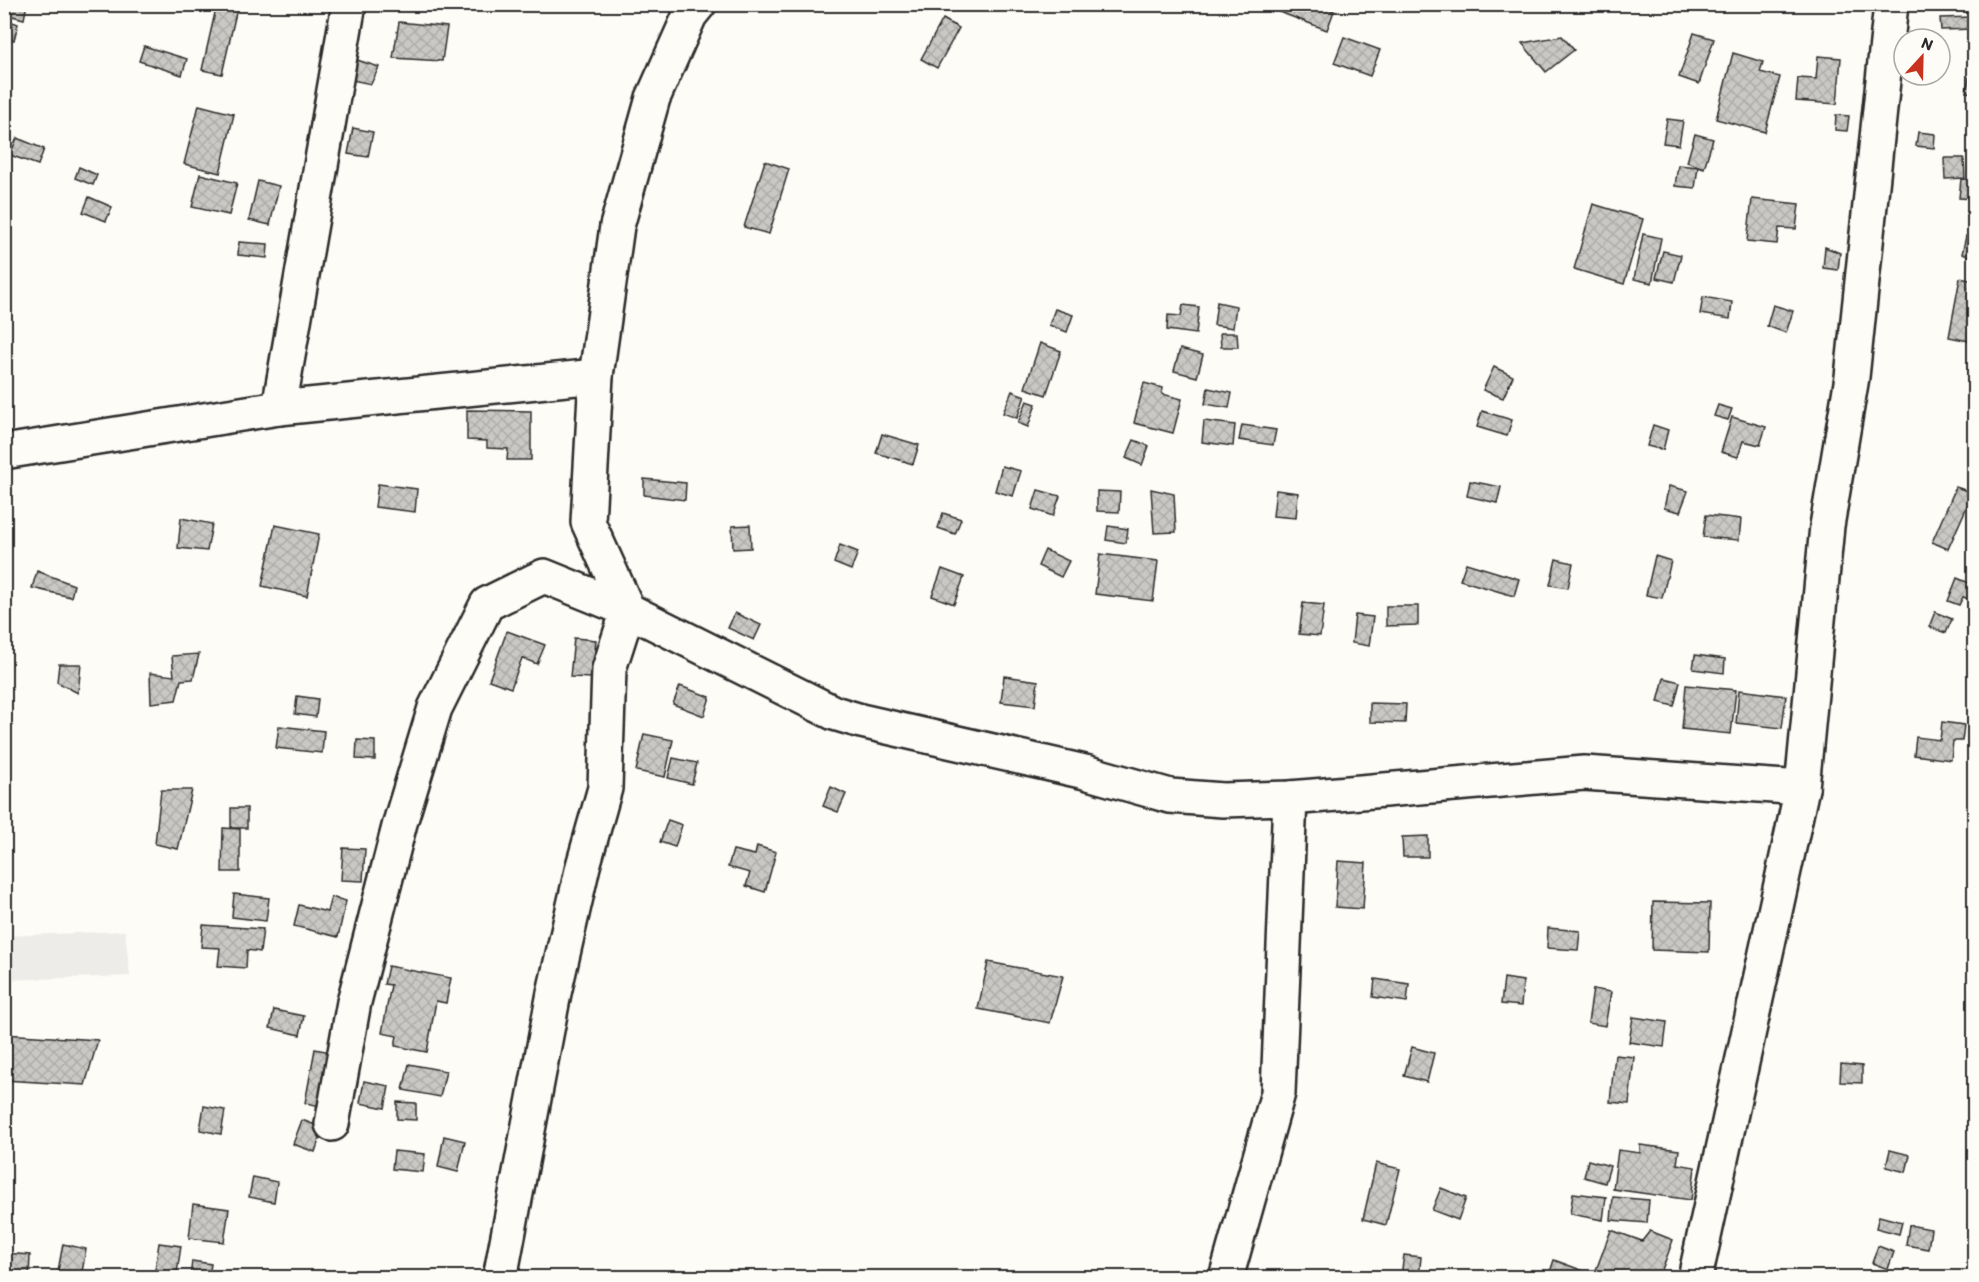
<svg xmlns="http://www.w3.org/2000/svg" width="1979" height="1282" font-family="Itim,sans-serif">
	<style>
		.built { fill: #edece8 }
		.building { fill: url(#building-cross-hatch); stroke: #2b2b2b; stroke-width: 1.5 }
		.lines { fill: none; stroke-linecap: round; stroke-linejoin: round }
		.minor-casing { stroke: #2b2b2b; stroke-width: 38 }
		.minor { stroke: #fdfcf7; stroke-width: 33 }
	</style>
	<defs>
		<pattern id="building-cross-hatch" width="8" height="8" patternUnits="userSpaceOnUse" patternTransform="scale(1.5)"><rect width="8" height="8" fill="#c9c8c4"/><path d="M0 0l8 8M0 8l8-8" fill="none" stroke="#adaca9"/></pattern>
	</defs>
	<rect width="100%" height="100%" fill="#fdfcf7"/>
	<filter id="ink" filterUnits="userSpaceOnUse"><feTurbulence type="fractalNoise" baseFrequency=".0167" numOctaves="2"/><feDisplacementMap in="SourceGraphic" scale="12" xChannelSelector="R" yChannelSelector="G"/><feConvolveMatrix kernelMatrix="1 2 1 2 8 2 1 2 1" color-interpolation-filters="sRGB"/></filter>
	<g filter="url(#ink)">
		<!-- built -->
		<path class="built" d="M 125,931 L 130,976 L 5,980 L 5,936 Z"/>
		<!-- building -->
		<g class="building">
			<path d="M 10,4 L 27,4 L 24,19 L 8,15 Z"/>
			<path d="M 217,4 L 238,4 L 222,74 L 202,70 Z"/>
			<path d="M 1258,4 L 1322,4 L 1321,7 L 1334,11 L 1327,30 Z"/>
			<path d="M 1973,17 L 1974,29 L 1941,30 L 1940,18 Z"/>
			<path d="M 4,19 L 18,24 L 14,40 L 4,38 Z"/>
			<path d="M 943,19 L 959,28 L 937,68 L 921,59 Z"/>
			<path d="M 399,22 L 447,27 L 442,61 L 393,58 Z"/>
			<path d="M 1694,33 L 1714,39 L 1699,84 L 1679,77 Z"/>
			<path d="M 1562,36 L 1574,50 L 1546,72 L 1522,43 Z"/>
			<path d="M 1344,37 L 1380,50 L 1370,76 L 1334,63 Z"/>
			<path d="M 144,46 L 187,59 L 182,75 L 139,61 Z"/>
			<path d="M 1733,53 L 1763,62 L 1760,72 L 1780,77 L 1765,132 L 1716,119 Z"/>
			<path d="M 1818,56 L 1841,58 L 1837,104 L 1796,101 L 1798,78 L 1816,79 Z"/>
			<path d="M 357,60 L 379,67 L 371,84 L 352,80 Z"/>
			<path d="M 1969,77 L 1974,78 L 1974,93 L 1966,92 Z"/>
			<path d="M 199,105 L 234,114 L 220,173 L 184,164 Z"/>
			<path d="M 1836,115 L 1849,116 L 1847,131 L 1835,130 Z"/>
			<path d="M 1667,119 L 1683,121 L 1679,145 L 1663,143 Z"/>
			<path d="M 353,128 L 373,132 L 368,157 L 348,154 Z"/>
			<path d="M 1918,132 L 1935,134 L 1934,148 L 1916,146 Z"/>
			<path d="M 1695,134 L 1713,139 L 1704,168 L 1687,162 Z"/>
			<path d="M 17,138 L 44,149 L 38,165 L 10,155 Z"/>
			<path d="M 1944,158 L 1964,158 L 1965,178 L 1945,179 Z"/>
			<path d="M 765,161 L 789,169 L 769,234 L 744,227 Z"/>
			<path d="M 1678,165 L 1698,167 L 1695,188 L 1675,186 Z"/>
			<path d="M 79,167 L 97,175 L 93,185 L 75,178 Z"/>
			<path d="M 200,174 L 237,183 L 229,215 L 192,207 Z"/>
			<path d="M 1961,179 L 1974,180 L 1974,199 L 1959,198 Z"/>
			<path d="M 258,181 L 279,186 L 270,225 L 249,220 Z"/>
			<path d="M 89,197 L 112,207 L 106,221 L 83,212 Z"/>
			<path d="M 1752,199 L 1799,204 L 1796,229 L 1779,228 L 1777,244 L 1747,241 Z"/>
			<path d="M 1593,204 L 1643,219 L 1624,284 L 1574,269 Z"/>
			<path d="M 1643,234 L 1661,238 L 1652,283 L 1634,279 Z"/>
			<path d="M 1966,236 L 1974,238 L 1974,258 L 1962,254 Z"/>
			<path d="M 239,242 L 268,244 L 267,258 L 238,255 Z"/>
			<path d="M 1825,247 L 1840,253 L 1838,270 L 1823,268 Z"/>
			<path d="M 1663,251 L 1681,255 L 1674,282 L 1656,278 Z"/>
			<path d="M 1960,278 L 1974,281 L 1974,342 L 1949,337 Z"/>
			<path d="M 1703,297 L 1732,302 L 1730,319 L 1700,314 Z"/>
			<path d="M 1217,302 L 1236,306 L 1233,328 L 1214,325 Z"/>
			<path d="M 1183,305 L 1199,307 L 1196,334 L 1167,330 L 1168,315 L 1181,316 Z"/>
			<path d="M 1773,305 L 1793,311 L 1786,333 L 1767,326 Z"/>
			<path d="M 1055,309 L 1073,315 L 1067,332 L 1049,325 Z"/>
			<path d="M 1220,333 L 1237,333 L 1238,347 L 1221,347 Z"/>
			<path d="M 1040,343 L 1061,351 L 1046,395 L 1025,388 Z"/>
			<path d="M 1180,349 L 1203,355 L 1197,377 L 1174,371 Z"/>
			<path d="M 1494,367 L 1513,376 L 1503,398 L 1483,390 Z"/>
			<path d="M 1144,383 L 1163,388 L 1162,394 L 1182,399 L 1173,433 L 1134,423 Z"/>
			<path d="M 1208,388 L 1232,393 L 1229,408 L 1205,404 Z"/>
			<path d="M 1012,391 L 1025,396 L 1017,418 L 1003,413 Z"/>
			<path d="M 1027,401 L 1036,404 L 1028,427 L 1018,423 Z"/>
			<path d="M 1718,405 L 1732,409 L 1728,420 L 1714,416 Z"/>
			<path d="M 467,410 L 531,411 L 531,460 L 507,460 L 508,449 L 487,448 L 487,441 L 467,440 Z"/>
			<path d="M 1482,411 L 1512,420 L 1507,436 L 1477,427 Z"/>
			<path d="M 1732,417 L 1766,427 L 1760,445 L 1743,441 L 1738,457 L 1721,452 Z"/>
			<path d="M 1204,421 L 1235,425 L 1233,446 L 1202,442 Z"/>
			<path d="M 1242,425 L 1276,430 L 1273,445 L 1239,440 Z"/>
			<path d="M 1653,425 L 1668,430 L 1663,450 L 1647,446 Z"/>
			<path d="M 882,434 L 919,445 L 913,464 L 876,453 Z"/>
			<path d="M 1134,440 L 1149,446 L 1142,465 L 1126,458 Z"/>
			<path d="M 1002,466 L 1021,471 L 1013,496 L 995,491 Z"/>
			<path d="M 644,479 L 686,483 L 685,500 L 644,495 Z"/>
			<path d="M 1470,481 L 1501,487 L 1497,503 L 1467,496 Z"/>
			<path d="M 378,484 L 417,489 L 415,512 L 375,507 Z"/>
			<path d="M 1669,486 L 1688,491 L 1680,512 L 1664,508 Z"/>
			<path d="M 1956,487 L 1973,493 L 1948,549 L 1932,542 Z"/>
			<path d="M 1151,489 L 1174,494 L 1176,532 L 1154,533 Z"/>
			<path d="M 1038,490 L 1060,496 L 1053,516 L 1032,509 Z"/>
			<path d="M 1276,490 L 1298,493 L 1296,518 L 1273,516 Z"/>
			<path d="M 1097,491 L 1120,492 L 1119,512 L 1097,511 Z"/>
			<path d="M 943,513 L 961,519 L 955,534 L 938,528 Z"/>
			<path d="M 1706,515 L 1741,519 L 1739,540 L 1703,537 Z"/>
			<path d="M 181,518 L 212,524 L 207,551 L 178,548 Z"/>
			<path d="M 275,525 L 319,534 L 307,596 L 262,586 Z"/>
			<path d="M 750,525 L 751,548 L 733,549 L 732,526 Z"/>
			<path d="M 1108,526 L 1128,529 L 1126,543 L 1106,540 Z"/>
			<path d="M 840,545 L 858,552 L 851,570 L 834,563 Z"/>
			<path d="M 1045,550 L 1069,561 L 1061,577 L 1038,566 Z"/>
			<path d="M 1100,554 L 1158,561 L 1153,601 L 1095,594 Z"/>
			<path d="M 1655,556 L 1671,561 L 1662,598 L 1646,595 Z"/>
			<path d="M 1556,559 L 1573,563 L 1568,588 L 1550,585 Z"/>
			<path d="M 1466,563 L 1519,579 L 1514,596 L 1460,580 Z"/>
			<path d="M 942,569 L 964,577 L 954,604 L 932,596 Z"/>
			<path d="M 37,571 L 74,585 L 71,597 L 32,588 Z"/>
			<path d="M 1957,578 L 1974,585 L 1969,599 L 1963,597 L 1959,605 L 1948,601 Z"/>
			<path d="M 1303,603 L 1324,605 L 1320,636 L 1299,634 Z"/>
			<path d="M 1386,606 L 1418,606 L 1418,625 L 1386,626 Z"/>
			<path d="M 1935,612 L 1952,619 L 1946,633 L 1929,627 Z"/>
			<path d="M 735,613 L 761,625 L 754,640 L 728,628 Z"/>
			<path d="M 1355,615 L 1373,617 L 1369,646 L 1352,643 Z"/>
			<path d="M 507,631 L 545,645 L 537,664 L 522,658 L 511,688 L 489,680 Z"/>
			<path d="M 574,638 L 596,640 L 592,678 L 570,677 Z"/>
			<path d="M 199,654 L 193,679 L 181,680 L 176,700 L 151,703 L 150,673 L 174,676 L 172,656 Z"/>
			<path d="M 1695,655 L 1725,659 L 1724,673 L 1693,669 Z"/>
			<path d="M 59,664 L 81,664 L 78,693 L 57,682 Z"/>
			<path d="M 1004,676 L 1038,681 L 1035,706 L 1001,702 Z"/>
			<path d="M 1664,678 L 1680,682 L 1674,706 L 1658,702 Z"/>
			<path d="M 1686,685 L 1736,690 L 1731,734 L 1682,729 Z"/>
			<path d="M 680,686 L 710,697 L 704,716 L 673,704 Z"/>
			<path d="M 1739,690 L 1786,696 L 1782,728 L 1736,723 Z"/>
			<path d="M 297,696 L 318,699 L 316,717 L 295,714 Z"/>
			<path d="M 1370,703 L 1406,704 L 1405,723 L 1370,722 Z"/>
			<path d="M 1942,722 L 1964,725 L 1962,741 L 1953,741 L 1951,760 L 1914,755 L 1916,737 L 1940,740 Z"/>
			<path d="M 279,726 L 324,731 L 322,753 L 276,748 Z"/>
			<path d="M 644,734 L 673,740 L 665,777 L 636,771 Z"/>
			<path d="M 357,740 L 375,741 L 375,760 L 356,759 Z"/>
			<path d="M 673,758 L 697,763 L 692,784 L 668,778 Z"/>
			<path d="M 831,787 L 846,794 L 838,812 L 823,806 Z"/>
			<path d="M 161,790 L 192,790 L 178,849 L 155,844 Z"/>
			<rect x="231" y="808" width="16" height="20"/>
			<path d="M 668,820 L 682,825 L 675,847 L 660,842 Z"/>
			<path d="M 223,828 L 240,829 L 240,872 L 222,872 Z"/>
			<path d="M 1428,836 L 1428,857 L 1403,857 L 1402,837 Z"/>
			<path d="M 757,846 L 776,852 L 765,892 L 746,886 L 750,873 L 728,867 L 733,850 L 755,855 Z"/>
			<path d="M 343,848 L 365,849 L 363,881 L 341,880 Z"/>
			<path d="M 1338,861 L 1366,863 L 1363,909 L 1335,907 Z"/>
			<path d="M 234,894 L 269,898 L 266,921 L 232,917 Z"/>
			<path d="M 331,897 L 346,901 L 338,937 L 294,926 L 299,905 L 327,912 Z"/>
			<path d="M 1653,902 L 1710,903 L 1709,952 L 1652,950 Z"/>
			<path d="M 203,925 L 263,929 L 260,952 L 247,950 L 246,968 L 218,966 L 220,948 L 201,947 Z"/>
			<path d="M 1548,928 L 1580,931 L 1578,950 L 1547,948 Z"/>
			<path d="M 988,962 L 1063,976 L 1050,1023 L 978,1009 Z"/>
			<path d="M 388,966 L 451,978 L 446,1003 L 436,1001 L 427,1052 L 395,1046 L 397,1036 L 382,1033 L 391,985 L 384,984 Z"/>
			<path d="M 1504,978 L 1523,981 L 1521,1006 L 1501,1004 Z"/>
			<path d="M 1375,979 L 1409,984 L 1407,1002 L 1373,997 Z"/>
			<path d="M 1593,989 L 1611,992 L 1605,1026 L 1588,1023 Z"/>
			<path d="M 274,1010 L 304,1016 L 300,1035 L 270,1028 Z"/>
			<path d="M 1633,1017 L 1667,1022 L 1664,1047 L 1629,1042 Z"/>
			<path d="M 4,1034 L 98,1040 L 85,1085 L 4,1080 Z"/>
			<path d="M 1412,1047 L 1434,1053 L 1427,1082 L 1404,1076 Z"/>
			<path d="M 315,1049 L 341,1054 L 331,1108 L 305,1103 Z"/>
			<path d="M 1615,1055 L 1634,1057 L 1629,1104 L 1610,1102 Z"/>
			<path d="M 409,1064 L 446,1071 L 440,1097 L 403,1090 Z"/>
			<path d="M 1841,1064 L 1862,1066 L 1862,1083 L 1840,1082 Z"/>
			<path d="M 364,1081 L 389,1086 L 385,1108 L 360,1103 Z"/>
			<path d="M 397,1102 L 416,1103 L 416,1120 L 397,1119 Z"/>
			<path d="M 204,1106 L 225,1110 L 221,1134 L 200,1130 Z"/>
			<path d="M 302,1120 L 323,1128 L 315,1152 L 293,1144 Z"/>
			<path d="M 444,1136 L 465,1141 L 458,1172 L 438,1167 Z"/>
			<path d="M 1640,1145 L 1679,1150 L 1677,1164 L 1695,1167 L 1691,1200 L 1613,1189 L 1618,1150 L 1640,1153 Z"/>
			<path d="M 1890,1150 L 1910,1155 L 1906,1172 L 1886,1167 Z"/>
			<path d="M 394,1151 L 425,1154 L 423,1172 L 392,1169 Z"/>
			<path d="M 1588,1160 L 1610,1166 L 1605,1183 L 1584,1177 Z"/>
			<path d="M 1376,1163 L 1400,1169 L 1386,1225 L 1363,1219 Z"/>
			<path d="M 253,1177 L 277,1182 L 274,1202 L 249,1197 Z"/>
			<path d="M 1441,1188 L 1466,1198 L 1458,1220 L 1432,1210 Z"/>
			<path d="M 1573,1193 L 1606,1197 L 1603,1220 L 1570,1214 Z"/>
			<path d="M 1613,1197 L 1649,1200 L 1647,1223 L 1611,1220 Z"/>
			<path d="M 193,1204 L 229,1209 L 224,1242 L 189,1238 Z"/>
			<path d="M 1879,1216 L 1902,1222 L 1899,1234 L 1876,1228 Z"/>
			<path d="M 1909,1225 L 1931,1229 L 1928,1249 L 1906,1245 Z"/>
			<path d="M 1611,1230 L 1642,1241 L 1650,1231 L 1673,1240 L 1659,1278 L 1616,1278 L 1596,1270 Z"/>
			<path d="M 159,1243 L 181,1246 L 177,1273 L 155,1270 Z"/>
			<path d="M 63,1244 L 86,1249 L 81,1278 L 57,1276 Z"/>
			<path d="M 1878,1246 L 1894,1252 L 1888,1269 L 1872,1263 Z"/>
			<path d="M 4,1253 L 30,1255 L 29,1278 L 4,1276 Z"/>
			<path d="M 1404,1255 L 1421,1257 L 1419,1278 L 1401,1276 Z"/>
			<path d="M 1554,1260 L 1589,1273 L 1587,1278 L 1548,1278 Z"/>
			<path d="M 192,1261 L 211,1264 L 209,1278 L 190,1278 Z"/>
		</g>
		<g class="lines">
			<!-- minor casing -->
			<g class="minor-casing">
				<g id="minor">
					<path d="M 279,408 L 349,4"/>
					<path d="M 4,452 L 279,408 L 596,376"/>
					<path d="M 332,1124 L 354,1002 L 400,823 L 435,708 L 487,604 L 544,576 L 628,610 L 588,522 L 596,376 L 617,226 L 653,98 L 690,15 L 699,4"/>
					<path d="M 500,1278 L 554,993 L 583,866 L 605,788 L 609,669 L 628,610 L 834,713 L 861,721 L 1085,772 L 1170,796 L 1223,800 L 1290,798 L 1584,773 L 1802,788"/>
					<path d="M 1226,1278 L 1278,1093 L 1290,798"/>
					<path d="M 1695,1278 L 1802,788 L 1827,526 L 1852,377 L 1891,4"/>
				</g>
			</g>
			<!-- minor -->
			<use href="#minor" class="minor"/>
		</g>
	</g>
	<!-- margin -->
	<rect width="1979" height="1282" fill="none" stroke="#fdfcf7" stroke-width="24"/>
	<rect x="12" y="12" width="1955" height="1258" fill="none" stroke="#2b2b2b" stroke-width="2" filter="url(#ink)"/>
	<!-- north arrow -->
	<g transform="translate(1922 57) rotate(22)"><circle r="28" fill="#fdfcf7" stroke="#a9a8a5" stroke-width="1.5"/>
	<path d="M0-4.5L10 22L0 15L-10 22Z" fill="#c8321e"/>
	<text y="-9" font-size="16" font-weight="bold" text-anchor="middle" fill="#2b2b2b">N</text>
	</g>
</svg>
